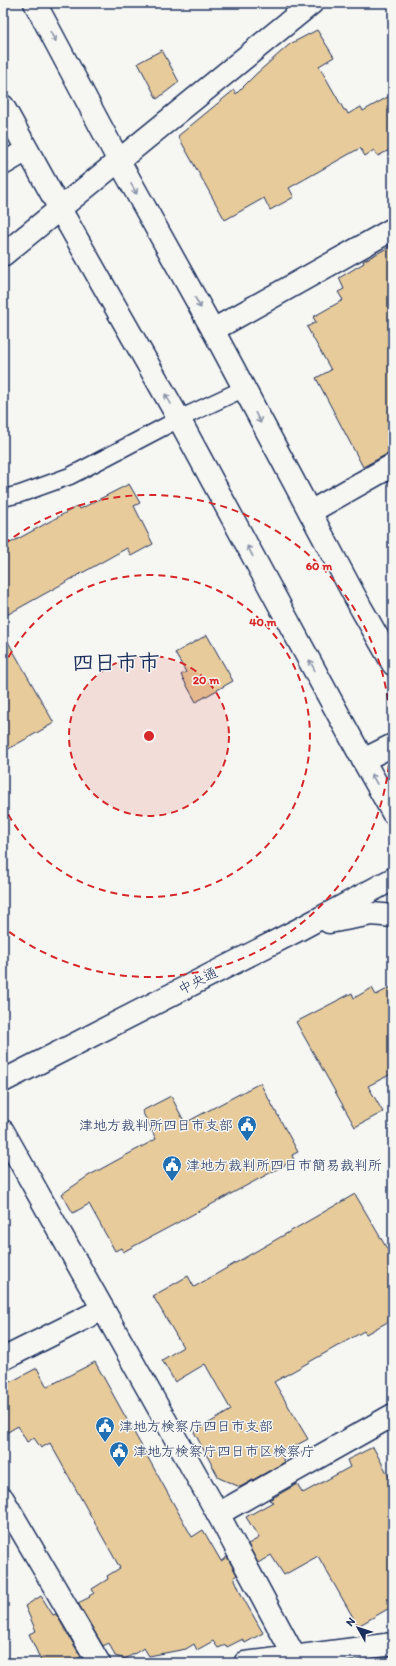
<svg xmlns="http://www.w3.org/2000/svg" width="396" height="1666" font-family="Itim,'Klee One',sans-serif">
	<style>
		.building { fill: #e7cb9b; stroke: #1b2f5e }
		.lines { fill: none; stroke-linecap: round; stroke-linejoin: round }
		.service-casing { stroke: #1b2f5e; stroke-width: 19 }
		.minor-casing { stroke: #1b2f5e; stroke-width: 25 }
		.tertiary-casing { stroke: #1b2f5e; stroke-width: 25 }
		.service { stroke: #f6f6f2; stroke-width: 16 }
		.minor { stroke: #f6f6f2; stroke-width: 22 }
		.tertiary { stroke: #f6f6f2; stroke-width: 22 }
		.oneway { stroke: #8892a8 }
		.ring { fill: none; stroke: #d62828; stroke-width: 2; stroke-dasharray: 7 5 }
		.labels { text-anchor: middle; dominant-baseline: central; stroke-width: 3; stroke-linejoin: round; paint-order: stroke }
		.street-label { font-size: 14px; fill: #1b2f5e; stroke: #f6f6f2 }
		.poi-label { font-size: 14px; fill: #1b2f5e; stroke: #f6f6f2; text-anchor: start }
		.town-label { font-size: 22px; font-weight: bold; fill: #1b2f5e; stroke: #f6f6f2 }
		.centre { fill: #d62828; stroke: #f6f6f2; stroke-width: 2 }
		.ring-label { font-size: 12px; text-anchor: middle; font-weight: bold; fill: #d62828; stroke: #f6f6f2; stroke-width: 3; stroke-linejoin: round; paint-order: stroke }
	</style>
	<rect width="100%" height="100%" fill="#f6f6f2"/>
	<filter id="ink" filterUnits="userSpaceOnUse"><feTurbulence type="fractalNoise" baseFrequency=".025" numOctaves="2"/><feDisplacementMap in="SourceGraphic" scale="8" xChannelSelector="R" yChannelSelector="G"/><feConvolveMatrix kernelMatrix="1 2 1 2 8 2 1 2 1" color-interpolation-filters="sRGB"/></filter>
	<g filter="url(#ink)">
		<!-- building -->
		<g class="building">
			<path d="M 317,30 L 334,57 L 319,66 L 344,110 L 346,110 L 348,114 L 361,107 L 363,111 L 393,94 L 393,148 L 378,156 L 374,150 L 365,156 L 360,148 L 289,188 L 294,197 L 270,210 L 264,198 L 225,220 L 178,136 L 234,90 L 236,94 L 256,74 L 290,44 Z"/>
			<path d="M 162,50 L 179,82 L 157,99 L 138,63 Z"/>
			<path d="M 393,245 L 393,452 L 387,454 L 363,467 L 316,378 L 331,370 L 307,327 L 316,322 L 313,317 L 343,300 L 338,292 L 344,289 L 339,278 L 364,263 L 363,261 Z"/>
			<path d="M 129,484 L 140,503 L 134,506 L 153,544 L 131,556 L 127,548 L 3,617 L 3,547 L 78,506 L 80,509 Z"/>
			<path d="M 3,633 L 54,723 L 3,752 Z"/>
			<path d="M 207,635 L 233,681 L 196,702 L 181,675 L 186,672 L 175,653 Z"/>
			<path d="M 393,986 L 393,1073 L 368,1086 L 383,1112 L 355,1127 L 296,1022 L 352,993 L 354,998 L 372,988 L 376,995 Z"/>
			<path d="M 260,1083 L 298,1152 L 292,1155 L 294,1160 L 123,1252 L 121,1248 L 115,1251 L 89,1204 L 73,1213 L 62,1194 L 88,1176 L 156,1139 L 142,1111 L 171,1096 L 185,1123 Z"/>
			<path d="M 355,1194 L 393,1259 L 393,1319 L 366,1334 L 364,1331 L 274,1382 L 308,1439 L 280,1454 L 285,1462 L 240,1487 L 219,1478 L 194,1432 L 231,1410 L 205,1364 L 175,1382 L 162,1360 L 183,1347 L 153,1296 L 188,1276 L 194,1287 Z"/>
			<path d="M 95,1362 L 192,1537 L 203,1530 L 221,1561 L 227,1557 L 237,1575 L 234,1577 L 242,1596 L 263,1633 L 245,1643 L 243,1639 L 227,1647 L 226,1645 L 218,1648 L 213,1641 L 197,1650 L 194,1644 L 186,1649 L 149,1656 L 144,1648 L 125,1659 L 115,1656 L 109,1643 L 103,1646 L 78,1603 L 90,1597 L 89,1596 L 94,1593 L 92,1589 L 108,1579 L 107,1576 L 120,1568 L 50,1443 L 41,1448 L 34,1438 L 27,1442 L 18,1426 L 3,1435 L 3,1386 L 37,1368 L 47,1387 Z"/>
			<path d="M 373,1447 L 393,1484 L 393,1606 L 358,1626 L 318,1556 L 284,1575 L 271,1555 L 258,1563 L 248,1544 L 259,1538 L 246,1517 L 273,1502 L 269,1500 L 297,1484 L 303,1493 L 350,1467 L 347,1460 Z"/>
			<path d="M 41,1596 L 53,1615 L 56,1614 L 81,1657 L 67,1663 L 42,1663 L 29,1634 L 36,1631 L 25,1606 Z"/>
		</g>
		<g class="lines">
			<!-- service casing -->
			<g class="service-casing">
				<path id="service" d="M 3,498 L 20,494 L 70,476 L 179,419 L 243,389"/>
			</g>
			<!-- minor casing -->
			<g class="minor-casing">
				<g id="minor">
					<path d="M 3,164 L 27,150"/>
					<path d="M 3,255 L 312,3"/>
					<path d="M 213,330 L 393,229"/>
					<path d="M 310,512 L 393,465"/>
					<path d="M 363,760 L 393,745"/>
					<path d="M 3,1131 L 218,1514 L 298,1663"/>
					<path d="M 3,1359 L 103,1309"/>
					<path d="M 3,1499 L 99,1663"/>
					<path d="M 218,1514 L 393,1415"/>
					<path d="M 245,1663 L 393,1644"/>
				</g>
			</g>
			<!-- tertiary casing -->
			<g class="tertiary-casing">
				<g id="tertiary">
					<path d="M 35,3 L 119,161 L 213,330 L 361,608 L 393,664"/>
					<path d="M 3,106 L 60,209 L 179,419 L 363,760 L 393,813"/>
					<path d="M 329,922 L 372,914 L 393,916"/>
					<path d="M 3,1081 L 298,930 L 393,879"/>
				</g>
			</g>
			<!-- service -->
			<use href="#service" class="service"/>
			<!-- minor -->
			<use href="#minor" class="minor"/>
			<!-- tertiary -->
			<use href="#tertiary" class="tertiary"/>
		</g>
		<!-- one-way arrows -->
		<defs><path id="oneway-shaft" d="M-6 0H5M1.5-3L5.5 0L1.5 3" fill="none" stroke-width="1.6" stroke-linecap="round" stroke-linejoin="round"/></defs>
		<g class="oneway">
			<use href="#oneway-shaft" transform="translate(53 37) rotate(62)"/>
			<use href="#oneway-shaft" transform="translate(134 189) rotate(61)"/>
			<use href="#oneway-shaft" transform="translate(198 303) rotate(61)"/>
			<use href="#oneway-shaft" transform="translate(168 399) rotate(-120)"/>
			<use href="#oneway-shaft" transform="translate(258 418) rotate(62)"/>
			<use href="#oneway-shaft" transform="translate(250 551) rotate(-118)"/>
			<use href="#oneway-shaft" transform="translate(312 665) rotate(-118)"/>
			<use href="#oneway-shaft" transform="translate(374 779) rotate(-120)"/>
		</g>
	</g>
	<!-- distance rings -->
	<circle cx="149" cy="736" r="80" fill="#d62828" fill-opacity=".12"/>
	<g class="ring">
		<circle cx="149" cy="736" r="80"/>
		<path d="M3 668A161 161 0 1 1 3 804"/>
		<path d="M4 544A241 241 0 1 1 4 928"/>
	</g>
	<!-- icons -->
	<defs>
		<g id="civic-pin" transform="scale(1)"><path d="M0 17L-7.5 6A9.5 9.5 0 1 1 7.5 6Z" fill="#1f6fb2" stroke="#f6f6f2"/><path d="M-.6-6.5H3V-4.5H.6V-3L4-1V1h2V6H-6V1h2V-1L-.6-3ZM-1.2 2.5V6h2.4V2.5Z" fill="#fff"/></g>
	</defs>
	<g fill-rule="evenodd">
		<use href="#civic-pin" x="247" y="1125"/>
		<use href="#civic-pin" x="172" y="1165"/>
		<use href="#civic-pin" x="105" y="1426"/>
		<use href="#civic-pin" x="119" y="1451"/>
	</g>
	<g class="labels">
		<!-- street labels -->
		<g class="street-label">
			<text transform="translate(198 981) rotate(-27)">中央通</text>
		</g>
		<!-- poi labels -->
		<g class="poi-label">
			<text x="233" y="1125" text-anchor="end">津地方裁判所四日市支部</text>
			<text x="186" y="1165">津地方裁判所四日市簡易裁判所</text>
			<text x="119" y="1426">津地方検察庁四日市支部</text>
			<text x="133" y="1451">津地方検察庁四日市区検察庁</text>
		</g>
		<!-- town labels -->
		<g class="town-label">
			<text x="116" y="662">四日市市</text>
		</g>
	</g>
	<circle cx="149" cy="736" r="6" class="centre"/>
	<g class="ring-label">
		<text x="319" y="570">60 m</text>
		<text x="263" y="626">40 m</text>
		<text x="206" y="684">20 m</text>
	</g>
	<!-- margin -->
	<rect width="396" height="1666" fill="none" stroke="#f6f6f2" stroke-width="16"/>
	<rect x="8" y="8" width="380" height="1650" fill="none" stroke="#1b2f5e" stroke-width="1.5" filter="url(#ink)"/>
	<!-- north arrow -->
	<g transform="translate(358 1628) rotate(309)" stroke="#f6f6f2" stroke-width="3" paint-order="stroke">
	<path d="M0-3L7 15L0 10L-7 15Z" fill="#1b2f5e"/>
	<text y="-6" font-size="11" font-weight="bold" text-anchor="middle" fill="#1b2f5e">N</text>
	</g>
</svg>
